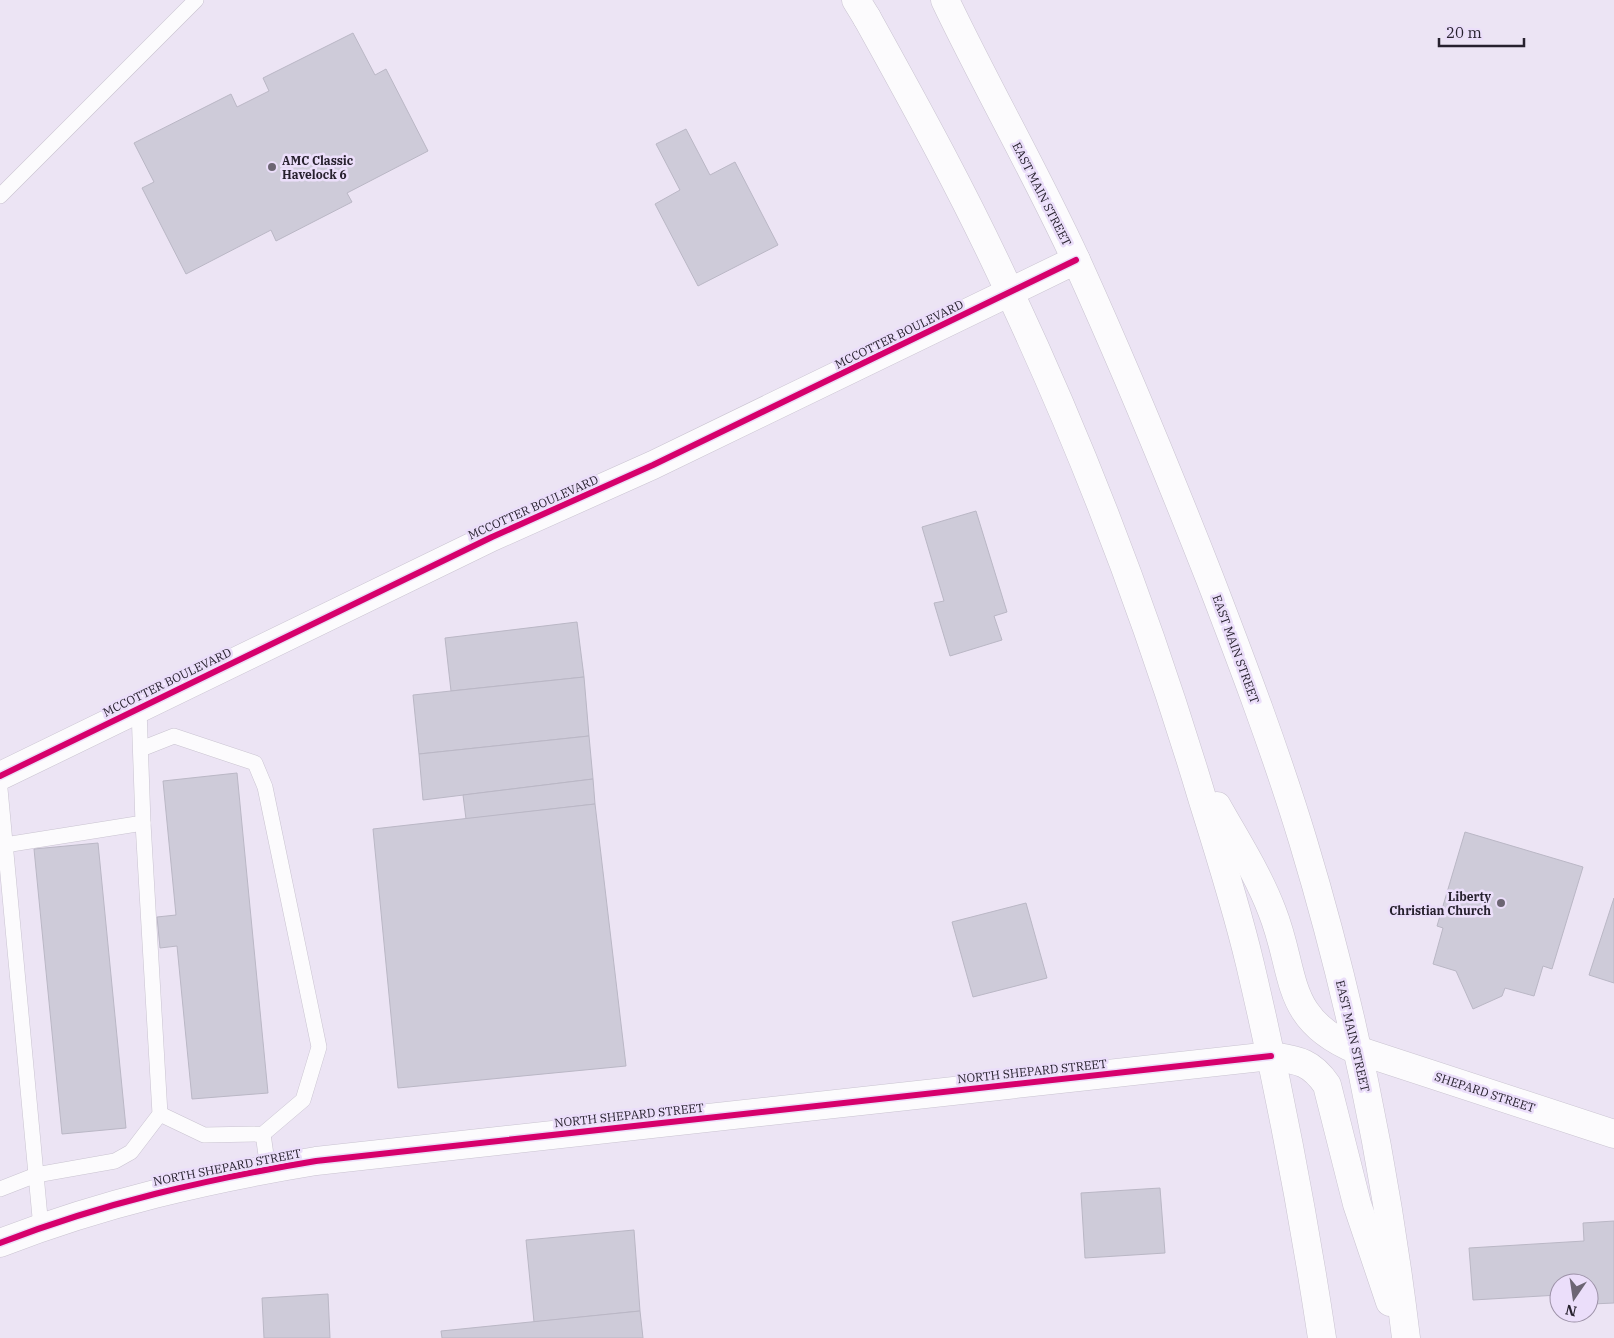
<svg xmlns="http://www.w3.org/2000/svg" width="1614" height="1338" font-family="'IBM Plex Serif',serif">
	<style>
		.building { fill: #cecbd9; stroke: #bab7c5 }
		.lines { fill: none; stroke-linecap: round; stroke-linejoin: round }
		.lane-casing { stroke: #c9c3d0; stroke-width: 16 }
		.street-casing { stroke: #c9c3d0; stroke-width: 29 }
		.secondary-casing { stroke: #c9c3d0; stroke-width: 29 }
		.primary-casing { stroke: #c9c3d0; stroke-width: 29 }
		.highway-casing { stroke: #c9c3d0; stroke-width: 29 }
		.lane { stroke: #fcfbfd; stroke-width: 15 }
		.street { stroke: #fcfbfd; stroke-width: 28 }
		.secondary { stroke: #fcfbfd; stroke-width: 28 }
		.primary { stroke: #fcfbfd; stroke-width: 28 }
		.highway { stroke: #fcfbfd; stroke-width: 28 }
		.cycleway-casing { stroke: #ebdefa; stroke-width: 9 }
		.cycleway { stroke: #d6006c; stroke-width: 6 }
		.poi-dot { fill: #6c6573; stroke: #ebdefa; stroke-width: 2 }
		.labels { text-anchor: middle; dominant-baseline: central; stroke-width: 5; stroke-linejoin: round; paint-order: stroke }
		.poi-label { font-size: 12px; font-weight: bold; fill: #27212e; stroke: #ebdefa; text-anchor: start }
		.street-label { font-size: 12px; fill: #27212e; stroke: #ebdefa }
	</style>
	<rect width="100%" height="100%" fill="#ece4f4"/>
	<!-- building -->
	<g class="building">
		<path d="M 353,33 L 375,75 L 386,69 L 428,151 L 347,193 L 352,202 L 276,241 L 271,230 L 186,274 L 142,188 L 154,182 L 134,143 L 231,94 L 237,107 L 269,91 L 263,78 Z"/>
		<path d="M 686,129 L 710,175 L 735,162 L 778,245 L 698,286 L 655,204 L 680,190 L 656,144 Z"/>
		<path d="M 976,511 L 1007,612 L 994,616 L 1002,640 L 950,656 L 934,603 L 944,601 L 922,527 Z"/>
		<path d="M 577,622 L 584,677 L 451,691 L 445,638 Z"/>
		<path d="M 584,677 L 589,736 L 419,754 L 413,695 Z"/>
		<path d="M 589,736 L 593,779 L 423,800 L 419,754 Z"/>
		<path d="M 237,773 L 268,1093 L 192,1099 L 177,946 L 160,948 L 157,917 L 176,915 L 163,781 Z"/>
		<path d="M 593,779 L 595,804 L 466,819 L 463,795 Z"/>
		<path d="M 595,804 L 626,1066 L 398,1088 L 373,829 Z"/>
		<path d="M 1465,832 L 1583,867 L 1552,969 L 1543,966 L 1534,996 L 1505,988 L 1502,996 L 1473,1009 L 1456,971 L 1433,964 L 1443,928 L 1437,926 Z"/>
		<path d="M 98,843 L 126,1128 L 62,1134 L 34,849 Z"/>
		<path d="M 1614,898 L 1614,983 L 1589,975 Z"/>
		<path d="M 1026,903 L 1047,978 L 973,997 L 952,922 Z"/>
		<path d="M 1160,1188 L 1165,1253 L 1085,1258 L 1081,1193 Z"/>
		<path d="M 1614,1221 L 1614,1303 L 1592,1304 L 1589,1283 L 1559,1283 L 1559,1295 L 1473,1300 L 1469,1248 L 1584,1241 L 1583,1223 Z"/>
		<path d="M 634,1230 L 640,1311 L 534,1322 L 526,1240 Z"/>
		<path d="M 328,1294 L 330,1338 L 264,1338 L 262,1298 Z"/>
		<path d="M 640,1311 L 643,1338 L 442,1338 L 441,1331 Z"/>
	</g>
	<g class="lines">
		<!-- lane casing -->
		<g class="lane-casing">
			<g id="lane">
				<path d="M 0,196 L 196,0"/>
				<path d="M 141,749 L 174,736 L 255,763 L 265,787 L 319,1047 L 303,1100 L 263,1134 L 204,1135 L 160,1114"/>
				<path d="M 0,789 L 41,1228"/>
				<path d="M 5,845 L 143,823 L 139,709"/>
				<path d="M 263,1134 L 268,1169"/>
				<path d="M 0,1189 L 36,1175 L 115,1161 L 131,1152 L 160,1114 L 143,823"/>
			</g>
		</g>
		<!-- street casing -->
		<g class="street-casing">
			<g id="street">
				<path d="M 1357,1050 L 1614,1134"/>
				<path d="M 0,1243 C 103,1203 207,1179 316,1161 L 1271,1056"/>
			</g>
		</g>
		<!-- secondary casing -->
		<g class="secondary-casing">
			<path id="secondary" d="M 0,776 L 492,537 L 653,465 L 1076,260"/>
		</g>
		<!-- primary casing -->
		<g class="primary-casing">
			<g id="primary">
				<path d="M 945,0 C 987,88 1036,173 1077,262 C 1124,366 1168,472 1210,579 C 1243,665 1276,752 1303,841 C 1352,1003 1386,1170 1406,1338"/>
				<path d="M 867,18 C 917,108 967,199 1010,293 C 1087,457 1151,627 1203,801 C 1220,855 1237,909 1250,964 C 1279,1087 1303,1212 1322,1338"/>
				<path d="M 1217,806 C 1236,840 1258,874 1272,911 C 1297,974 1282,1019 1357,1050"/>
				<path d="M 1271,1056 C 1297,1060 1311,1061 1327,1085 L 1357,1204 L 1390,1302"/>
			</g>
		</g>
		<!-- highway casing -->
		<g class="highway-casing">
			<path id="highway" d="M 856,0 L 867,18"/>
		</g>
		<!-- lane -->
		<use href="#lane" class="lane"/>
		<!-- street -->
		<use href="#street" class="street"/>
		<!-- secondary -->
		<use href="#secondary" class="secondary"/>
		<!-- primary -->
		<use href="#primary" class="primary"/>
		<!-- highway -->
		<use href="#highway" class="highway"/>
		<!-- cycleway casing -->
		<g class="cycleway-casing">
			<g id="cycleway">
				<path d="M 0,776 L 492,537 L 653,465 L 1076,260"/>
				<path d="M 0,1243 C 103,1203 207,1179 316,1161 L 1271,1056"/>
			</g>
		</g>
		<!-- cycleway -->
		<use href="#cycleway" class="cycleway"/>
	</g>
	<!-- markers -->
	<g class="poi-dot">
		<circle cx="272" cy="167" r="5"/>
		<circle cx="1501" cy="903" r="5"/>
	</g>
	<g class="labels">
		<!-- poi labels -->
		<g class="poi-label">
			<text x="282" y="160">AMC Classic<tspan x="282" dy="14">Havelock 6</tspan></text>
			<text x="1491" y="896" text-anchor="end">Liberty<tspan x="1491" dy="14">Christian Church</tspan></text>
		</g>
		<!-- street labels -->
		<g class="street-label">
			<text transform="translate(1042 194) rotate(63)">EAST MAIN STREET</text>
			<text transform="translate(899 334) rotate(-26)">MCCOTTER BOULEVARD</text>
			<text transform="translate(533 507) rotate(-24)">MCCOTTER BOULEVARD</text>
			<text transform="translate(1236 649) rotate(70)">EAST MAIN STREET</text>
			<text transform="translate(167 682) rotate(-26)">MCCOTTER BOULEVARD</text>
			<text transform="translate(1353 1036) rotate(77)">EAST MAIN STREET</text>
			<text transform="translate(1032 1071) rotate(-6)">NORTH SHEPARD STREET</text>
			<text transform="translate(1485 1092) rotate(18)">SHEPARD STREET</text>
			<text transform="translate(629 1115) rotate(-6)">NORTH SHEPARD STREET</text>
			<text transform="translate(227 1167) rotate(-11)">NORTH SHEPARD STREET</text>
		</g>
	</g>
	<!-- north arrow -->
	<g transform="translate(1574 1298) rotate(193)"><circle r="24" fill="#ebdefa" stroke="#9d92a8"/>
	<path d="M0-4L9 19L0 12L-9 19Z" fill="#6c6573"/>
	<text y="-8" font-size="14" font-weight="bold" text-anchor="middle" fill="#27212e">N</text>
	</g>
	<!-- scale -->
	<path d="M1439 38v8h85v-8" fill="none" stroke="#27212e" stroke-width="2.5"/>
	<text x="1446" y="38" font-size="15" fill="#27212e" stroke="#ebdefa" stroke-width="4" paint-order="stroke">20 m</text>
</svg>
